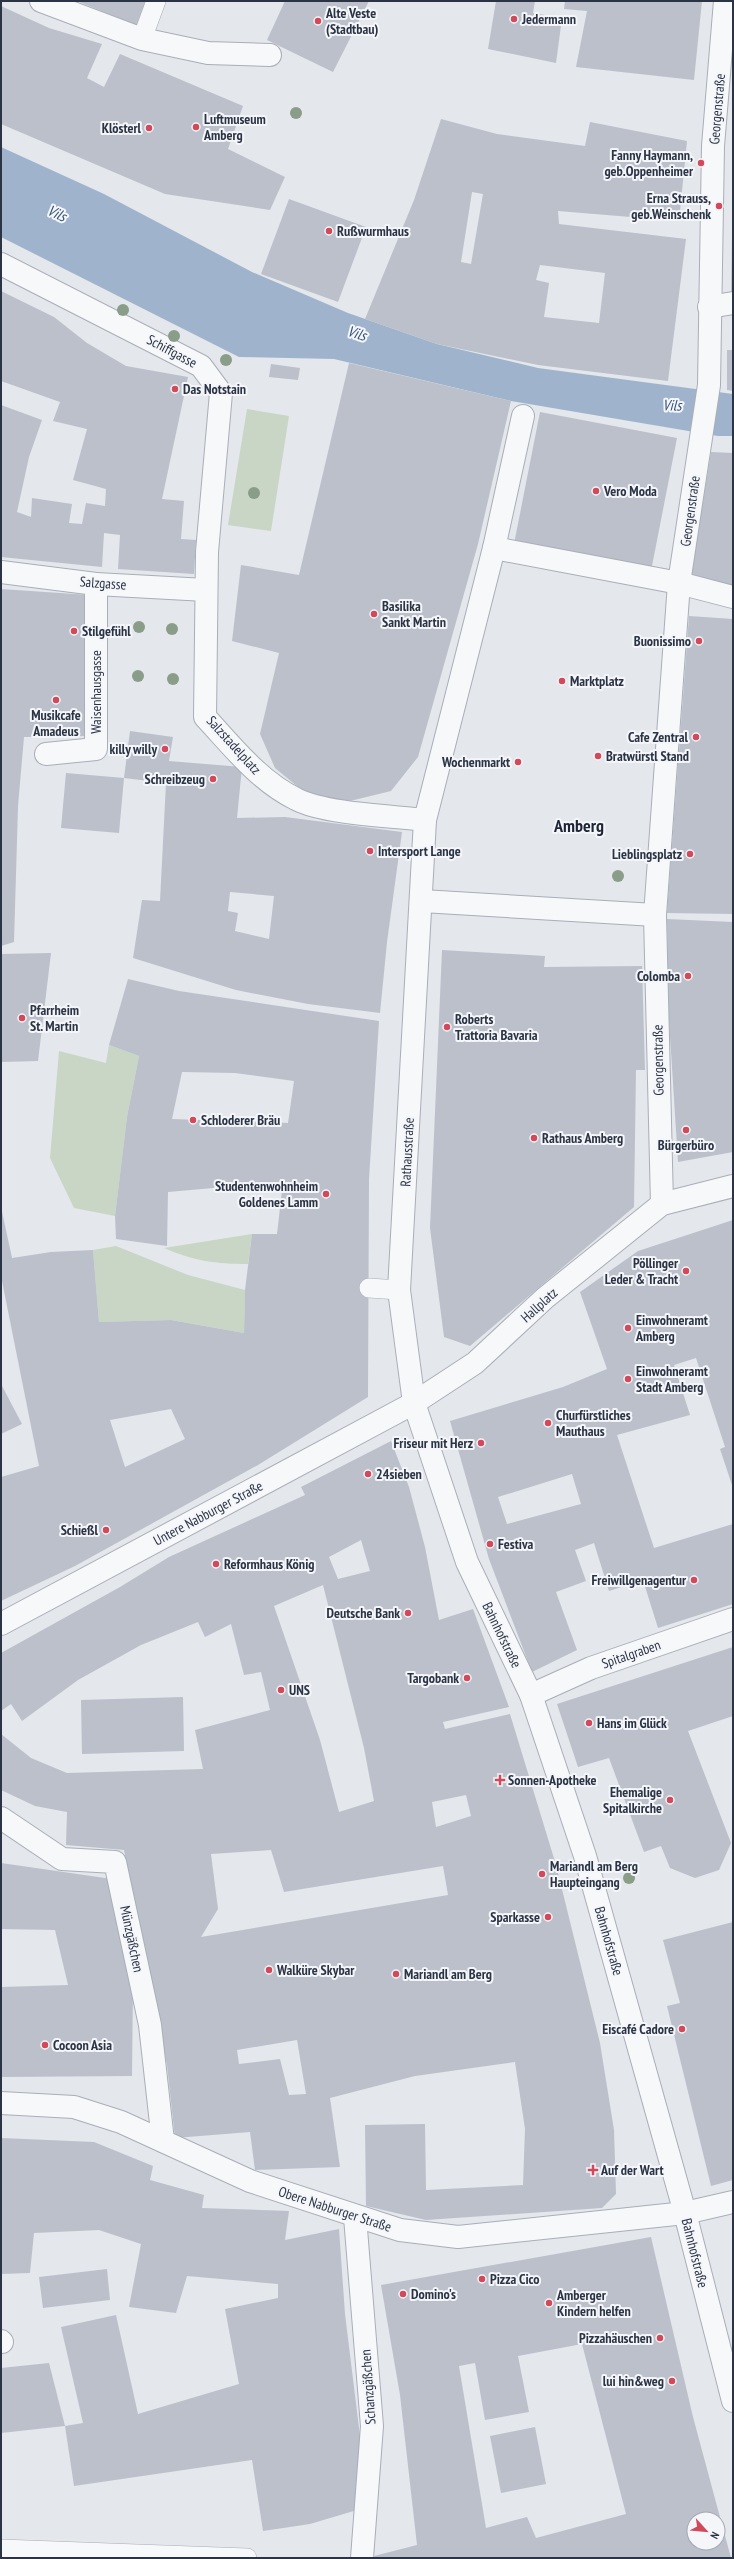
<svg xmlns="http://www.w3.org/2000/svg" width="734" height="2559" font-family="'PT Sans Narrow',sans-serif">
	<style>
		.green { fill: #c9d6c5 }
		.water { fill: #9fb4cc }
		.building { fill: #bbc0ca; fill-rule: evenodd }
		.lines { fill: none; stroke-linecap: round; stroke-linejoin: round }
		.lane-casing { stroke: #a9aeb7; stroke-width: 20 }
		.street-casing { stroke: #a9aeb7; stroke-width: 24 }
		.lane { stroke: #f7f8fa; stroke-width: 19 }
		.street { stroke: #f7f8fa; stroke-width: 22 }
		.tree { fill: #899d89 }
		.poi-dot { fill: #d1495b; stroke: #f4f6f9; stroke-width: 1.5 }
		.labels { text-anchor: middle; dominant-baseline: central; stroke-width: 4; stroke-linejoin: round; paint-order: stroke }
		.poi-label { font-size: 14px; font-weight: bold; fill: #2b3445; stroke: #f4f6f9; text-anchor: start }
		.street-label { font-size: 14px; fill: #2b3445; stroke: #f4f6f9 }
		.water-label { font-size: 15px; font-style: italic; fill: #34527a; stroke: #f4f6f9 }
		.district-label { font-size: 18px; font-weight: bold; fill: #1d2536; stroke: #f4f6f9 }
	</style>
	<rect width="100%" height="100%" fill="#e4e7ec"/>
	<!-- green -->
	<g class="green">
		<path d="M 247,409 L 289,416 L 271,531 L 228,525 Z"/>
		<path d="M 109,1045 L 139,1056 L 127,1117 L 115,1216 L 74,1208 L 50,1158 L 59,1051 L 106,1063 Z"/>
		<path d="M 252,1234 L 248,1264 C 216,1264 194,1261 164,1248 Z"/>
		<path d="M 116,1246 L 188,1275 L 245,1290 L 244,1333 L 171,1320 L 99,1322 L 93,1250 Z"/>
	</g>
	<!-- water -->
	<path class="water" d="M 1,147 L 104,194 L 252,272 L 348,313 L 437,344 L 538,368 L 733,394 L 733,436 L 718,436 L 511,401 L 334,359 L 239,357 L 1,237 Z"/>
	<!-- building -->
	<g class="building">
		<path d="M 77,1 L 148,1 L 138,26 Z"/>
		<path d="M 285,1 L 369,1 L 333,72 L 267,40 Z"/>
		<path d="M 496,1 L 535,1 L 533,13 L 562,18 L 556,63 L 488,49 Z"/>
		<path d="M 565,1 L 702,1 L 694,80 L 576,67 L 587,11 L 564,9 Z"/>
		<path d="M 1,6 L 49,28 L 102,44 L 87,78 L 104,87 L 120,54 L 243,106 L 228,149 L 285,177 L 270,210 L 165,194 L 1,124 Z"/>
		<path d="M 441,119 L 497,134 L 585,146 L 590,122 L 687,141 L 679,221 L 558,211 L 559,224 L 686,239 L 668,381 L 538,365 L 437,344 L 365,319 L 414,200 ZM 472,192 L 483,194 L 471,264 L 461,262 ZM 540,265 L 605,273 L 599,323 L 544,317 L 549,283 L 536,280 Z"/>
		<rect x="732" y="179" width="1" height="49"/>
		<path d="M 289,199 L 366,227 L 338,302 L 261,274 Z"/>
		<path d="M 732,237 L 733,292 L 731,292 Z"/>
		<path d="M 1,291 L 54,317 L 87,343 L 126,366 L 188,377 L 162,499 L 184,501 L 181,539 L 196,540 L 194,574 L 118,569 L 120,535 L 104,533 L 102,567 L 1,557 L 1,405 L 42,420 L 29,457 L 17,512 L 31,517 L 32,498 L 72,504 L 69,523 L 82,524 L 86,503 L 105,506 L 106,489 L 73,480 L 87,429 L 53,421 L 60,402 L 1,381 Z"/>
		<path d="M 727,350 L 733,350 L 733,391 L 727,390 Z"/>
		<path d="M 349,363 L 511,401 L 478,544 L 418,757 L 391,791 L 350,801 L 309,796 L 275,768 L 260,734 L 279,653 L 232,641 L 241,565 L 299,575 Z"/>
		<path d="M 271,364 L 300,368 L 298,380 L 269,377 Z"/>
		<path d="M 540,412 L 677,438 L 651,571 L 514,544 Z"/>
		<path d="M 711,452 L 733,453 L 733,588 L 691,577 Z"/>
		<path d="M 1,589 L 89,595 L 88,736 L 24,737 L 18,806 L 14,942 L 1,946 Z"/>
		<path d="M 689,616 L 733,619 L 733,914 L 667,913 Z"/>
		<path d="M 130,731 L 173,737 L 169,761 L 242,767 L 237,818 L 285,817 L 402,832 L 387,942 L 380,1013 L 308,1004 L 236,990 L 133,958 L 142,900 L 160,901 L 166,783 L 124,778 ZM 230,892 L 274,896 L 269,939 L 235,931 L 238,913 L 228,911 Z"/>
		<path d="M 66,773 L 124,778 L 119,833 L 61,828 Z"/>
		<path d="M 667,919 L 733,922 L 733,1152 L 678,1162 L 669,1020 Z"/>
		<path d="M 442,950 L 545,956 L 544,967 L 642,966 L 645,1070 L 636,1070 L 634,1207 L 470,1346 L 444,1337 L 430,1228 Z"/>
		<path d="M 51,953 L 38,1061 L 1,1062 L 1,954 Z"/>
		<path d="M 128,979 L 179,991 L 379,1021 L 369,1179 L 368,1397 L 258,1465 L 75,1566 L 1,1601 L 1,1477 L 39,1466 L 1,1276 L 1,1207 L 12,1258 L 51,1252 L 93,1250 L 99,1322 L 171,1320 L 244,1333 L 245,1290 L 252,1234 L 277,1234 L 283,1182 L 168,1192 L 167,1246 L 116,1239 L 115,1216 L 127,1117 L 139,1056 L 109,1045 ZM 182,1072 L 235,1073 L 294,1081 L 288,1123 L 172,1119 ZM 171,1409 L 185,1439 L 125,1467 L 110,1420 Z"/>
		<path d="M 733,1220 L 733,1488 L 720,1449 L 725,1447 L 696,1358 L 674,1365 L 690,1415 L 617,1435 L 654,1548 L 733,1524 L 733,1604 L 658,1628 L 643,1580 L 609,1591 L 594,1543 L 575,1550 L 586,1581 L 556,1592 L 577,1650 L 532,1672 L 489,1559 L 450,1421 L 563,1387 L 607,1369 L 580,1292 L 638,1251 ZM 572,1474 L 581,1504 L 507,1524 L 498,1497 Z"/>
		<path d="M 1,1384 L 22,1424 L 1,1434 Z"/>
		<path d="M 391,1441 L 409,1487 L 425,1547 L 439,1620 L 473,1609 L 509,1707 L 443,1722 L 445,1729 L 510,1714 L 556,1865 L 600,2043 L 614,2130 L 616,2194 L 602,2208 L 426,2220 L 366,2206 L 365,2125 L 425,2124 L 426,2190 L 523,2185 L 525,2129 L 515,2062 L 415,2076 L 330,2098 L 340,2167 L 255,2170 L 250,2132 L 175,2138 L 167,2065 L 124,1850 L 66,1845 L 67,1812 L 35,1806 L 1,1790 L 1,1734 L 31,1758 L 67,1773 L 203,1769 L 195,1730 L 270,1710 L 261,1672 L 244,1675 L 231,1624 L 205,1637 L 198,1622 L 141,1645 L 78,1680 L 22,1721 L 11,1704 L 1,1711 L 1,1653 L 120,1587 L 169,1557 L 305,1495 L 301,1487 ZM 361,1540 L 370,1571 L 338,1579 L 329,1557 ZM 323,1585 L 364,1748 L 374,1801 L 339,1812 L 320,1740 L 274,1606 ZM 466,1795 L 471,1816 L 436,1827 L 432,1802 ZM 271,1850 L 284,1892 L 443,1866 L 448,1895 L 201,1937 L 218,1909 L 211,1854 ZM 297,2040 L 306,2094 L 289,2095 L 280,2059 L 239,2064 L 237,2050 Z"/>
		<path d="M 733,1647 L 733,1716 L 688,1731 L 731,1843 L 719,1870 L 695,1878 L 670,1868 L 661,1846 L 644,1852 L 609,1758 L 578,1767 L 557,1704 Z"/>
		<path d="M 183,1697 L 184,1751 L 82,1754 L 81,1700 Z"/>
		<path d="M 1,1863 L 112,1879 L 133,1985 L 132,2076 L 1,2077 L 1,1987 L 68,1985 L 55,1930 L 1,1929 Z"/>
		<path d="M 733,1922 L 733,2180 L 711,2186 L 667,2006 L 680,2003 L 663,1940 Z"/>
		<path d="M 1,2138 L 94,2142 L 153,2166 L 150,2180 L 204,2195 L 202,2208 L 289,2211 L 285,2240 L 339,2229 L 345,2314 L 360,2436 L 357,2510 L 310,2524 L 263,2531 L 252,2460 L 74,2486 L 65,2426 L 83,2423 L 61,2327 L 116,2315 L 138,2414 L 239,2384 L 225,2309 L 278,2298 L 278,2284 L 187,2276 L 176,2313 L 129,2307 L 141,2244 L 99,2230 L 34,2233 L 30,2273 L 1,2274 Z"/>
		<path d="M 651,2237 L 693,2417 L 731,2558 L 375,2558 L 374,2556 L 417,2545 L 400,2395 L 381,2285 ZM 582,2344 L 626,2514 L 536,2538 L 527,2517 L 486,2528 L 459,2366 L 475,2363 L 485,2420 L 529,2412 L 518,2356 ZM 694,2519 L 718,2519 L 718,2543 L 694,2543 Z"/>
		<path d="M 107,2269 L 110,2300 L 43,2308 L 39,2277 Z"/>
		<path d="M 49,2363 L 65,2426 L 1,2433 L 1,2368 Z"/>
		<path d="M 535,2427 L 546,2484 L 501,2493 L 490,2436 Z"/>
	</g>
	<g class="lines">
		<!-- lane casing -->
		<g class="lane-casing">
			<g id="lane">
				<path d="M 142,39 L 156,1"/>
				<path d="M 369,1288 L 399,1290"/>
				<path d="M 1,2549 L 247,2558"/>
			</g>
		</g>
		<!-- street casing -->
		<g class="street-casing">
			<g id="street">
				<path d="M 41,1 L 142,39 L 208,53 L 270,55"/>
				<path d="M 1,264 L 201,366 L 221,393 L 207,552 L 205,717 C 233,747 259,781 296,799 C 325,814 391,816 425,820"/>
				<path d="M 709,307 L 733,303"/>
				<path d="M 494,548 L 523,416"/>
				<path d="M 1,572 L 96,584 L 206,590"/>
				<path d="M 733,597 L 679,583 L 494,548 L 425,820 L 399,1290 L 414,1403 L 467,1562 L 531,1695 L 585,1856 L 685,2213 L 733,2401"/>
				<path d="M 46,754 L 96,749 L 96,584"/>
				<path d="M 422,901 L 655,915 L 679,583 L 709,385 L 713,146 L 725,1"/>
				<path d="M 655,915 L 662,1204"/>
				<path d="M 1,1624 L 414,1403 L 475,1363 L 545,1298 L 662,1204 L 733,1186"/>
				<path d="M 531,1695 L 591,1668 L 733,1619"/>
				<path d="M 1,1818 L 62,1859 L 115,1862 L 150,2025 L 163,2141"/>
				<path d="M 1,2103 L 74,2107 L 121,2122 L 250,2181 L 400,2230 L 458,2237 L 685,2213 L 733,2202"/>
				<path d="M 355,2217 L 372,2426 L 362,2558"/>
				<path d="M 1,2341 L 2,2342"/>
			</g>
		</g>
		<!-- lane -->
		<use href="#lane" class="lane"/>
		<!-- street -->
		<use href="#street" class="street"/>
	</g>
	<!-- trees -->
	<g class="tree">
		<circle cx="296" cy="113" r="6"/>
		<circle cx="123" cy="310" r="6"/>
		<circle cx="174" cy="336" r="6"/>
		<circle cx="226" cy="360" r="6"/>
		<circle cx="254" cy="493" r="6"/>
		<circle cx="139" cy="627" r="6"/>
		<circle cx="172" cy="629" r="6"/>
		<circle cx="138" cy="676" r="6"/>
		<circle cx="173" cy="679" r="6"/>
		<circle cx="618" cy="876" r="6"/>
		<circle cx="629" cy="1878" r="6"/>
	</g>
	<!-- markers -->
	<g class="poi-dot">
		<circle cx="514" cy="19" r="4"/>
		<circle cx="318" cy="21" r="4"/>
		<circle cx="196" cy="127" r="4"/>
		<circle cx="149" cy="128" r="4"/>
		<circle cx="701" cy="163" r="4"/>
		<circle cx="719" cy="206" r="4"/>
		<circle cx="329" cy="231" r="4"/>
		<circle cx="175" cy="389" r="4"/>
		<circle cx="596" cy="491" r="4"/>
		<circle cx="374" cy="614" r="4"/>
		<circle cx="74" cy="631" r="4"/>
		<circle cx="699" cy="641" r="4"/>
		<circle cx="562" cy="681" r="4"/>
		<circle cx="56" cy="700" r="4"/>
		<circle cx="696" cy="737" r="4"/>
		<circle cx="165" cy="749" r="4"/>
		<circle cx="598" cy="756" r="4"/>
		<circle cx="518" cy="762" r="4"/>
		<circle cx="213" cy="779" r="4"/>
		<circle cx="370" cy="851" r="4"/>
		<circle cx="690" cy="854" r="4"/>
		<circle cx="688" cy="976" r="4"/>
		<circle cx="22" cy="1018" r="4"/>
		<circle cx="447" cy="1027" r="4"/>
		<circle cx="193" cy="1120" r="4"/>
		<circle cx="686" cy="1130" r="4"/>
		<circle cx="534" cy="1138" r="4"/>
		<circle cx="326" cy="1194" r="4"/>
		<circle cx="686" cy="1271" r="4"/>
		<circle cx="628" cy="1328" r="4"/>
		<circle cx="628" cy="1379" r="4"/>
		<circle cx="548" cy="1423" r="4"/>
		<circle cx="481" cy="1443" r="4"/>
		<circle cx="368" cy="1474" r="4"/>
		<circle cx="106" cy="1530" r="4"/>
		<circle cx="490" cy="1544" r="4"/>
		<circle cx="216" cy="1564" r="4"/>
		<circle cx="694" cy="1580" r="4"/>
		<circle cx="408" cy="1613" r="4"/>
		<circle cx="467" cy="1678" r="4"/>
		<circle cx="281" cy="1690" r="4"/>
		<circle cx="589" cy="1723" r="4"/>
		<path d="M498 1774h4v4h4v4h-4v4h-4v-4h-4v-4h4z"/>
		<circle cx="670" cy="1800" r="4"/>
		<circle cx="542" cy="1874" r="4"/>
		<circle cx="548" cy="1917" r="4"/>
		<circle cx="269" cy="1970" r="4"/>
		<circle cx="396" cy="1974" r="4"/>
		<circle cx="682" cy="2029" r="4"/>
		<circle cx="45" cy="2045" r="4"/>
		<path d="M591 2164h4v4h4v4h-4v4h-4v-4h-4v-4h4z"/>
		<circle cx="482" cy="2279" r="4"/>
		<circle cx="403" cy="2294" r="4"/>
		<circle cx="549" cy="2303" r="4"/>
		<circle cx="660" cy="2338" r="4"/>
		<circle cx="672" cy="2381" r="4"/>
	</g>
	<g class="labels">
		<!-- poi labels -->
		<g class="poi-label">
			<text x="326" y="13">Alte Veste<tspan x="326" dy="16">(Stadtbau)</tspan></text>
			<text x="522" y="19">Jedermann</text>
			<text x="204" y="119">Luftmuseum<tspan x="204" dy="16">Amberg</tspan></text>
			<text x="141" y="128" text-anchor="end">Klösterl</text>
			<text x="693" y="155" text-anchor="end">Fanny Haymann,<tspan x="693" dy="16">geb.Oppenheimer</tspan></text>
			<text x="711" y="198" text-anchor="end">Erna Strauss,<tspan x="711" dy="16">geb.Weinschenk</tspan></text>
			<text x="337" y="231">Rußwurmhaus</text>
			<text x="183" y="389">Das Notstain</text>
			<text x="604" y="491">Vero Moda</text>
			<text x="382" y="606">Basilika<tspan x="382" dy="16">Sankt Martin</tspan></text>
			<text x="82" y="631">Stilgefühl</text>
			<text x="691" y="641" text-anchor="end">Buonissimo</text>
			<text x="570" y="681">Marktplatz</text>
			<text x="56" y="715" text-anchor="middle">Musikcafe<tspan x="56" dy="16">Amadeus</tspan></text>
			<text x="688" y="737" text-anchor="end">Cafe Zentral</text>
			<text x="157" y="749" text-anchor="end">killy willy</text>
			<text x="606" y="756">Bratwürstl Stand</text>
			<text x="510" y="762" text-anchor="end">Wochenmarkt</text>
			<text x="205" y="779" text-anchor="end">Schreibzeug</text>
			<text x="378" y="851">Intersport Lange</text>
			<text x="682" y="854" text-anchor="end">Lieblingsplatz</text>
			<text x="680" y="976" text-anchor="end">Colomba</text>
			<text x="30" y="1010">Pfarrheim<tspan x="30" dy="16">St. Martin</tspan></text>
			<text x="455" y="1019">Roberts<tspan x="455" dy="16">Trattoria Bavaria</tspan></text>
			<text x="201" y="1120">Schloderer Bräu</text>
			<text x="542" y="1138">Rathaus Amberg</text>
			<text x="686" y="1145" text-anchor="middle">Bürgerbüro</text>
			<text x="318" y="1186" text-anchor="end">Studentenwohnheim<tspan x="318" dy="16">Goldenes Lamm</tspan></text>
			<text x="678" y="1263" text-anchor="end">Pöllinger<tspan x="678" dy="16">Leder &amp; Tracht</tspan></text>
			<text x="636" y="1320">Einwohneramt<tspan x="636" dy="16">Amberg</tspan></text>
			<text x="636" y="1371">Einwohneramt<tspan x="636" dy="16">Stadt Amberg</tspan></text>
			<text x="556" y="1415">Churfürstliches<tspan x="556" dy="16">Mauthaus</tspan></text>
			<text x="473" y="1443" text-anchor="end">Friseur mit Herz</text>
			<text x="376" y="1474">24sieben</text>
			<text x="98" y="1530" text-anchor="end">Schießl</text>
			<text x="498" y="1544">Festiva</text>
			<text x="224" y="1564">Reformhaus König</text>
			<text x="686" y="1580" text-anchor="end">Freiwillgenagentur</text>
			<text x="400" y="1613" text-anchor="end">Deutsche Bank</text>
			<text x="459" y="1678" text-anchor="end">Targobank</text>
			<text x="289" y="1690">UNS</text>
			<text x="597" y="1723">Hans im Glück</text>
			<text x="508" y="1780">Sonnen-Apotheke</text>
			<text x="662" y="1792" text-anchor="end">Ehemalige<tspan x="662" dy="16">Spitalkirche</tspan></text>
			<text x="550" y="1866">Mariandl am Berg<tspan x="550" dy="16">Haupteingang</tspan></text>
			<text x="540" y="1917" text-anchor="end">Sparkasse</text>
			<text x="277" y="1970">Walküre Skybar</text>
			<text x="404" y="1974">Mariandl am Berg</text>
			<text x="674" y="2029" text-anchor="end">Eiscafé Cadore</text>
			<text x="53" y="2045">Cocoon Asia</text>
			<text x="601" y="2170">Auf der Wart</text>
			<text x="490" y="2279">Pizza Cico</text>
			<text x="411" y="2294">Domino's</text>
			<text x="557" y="2295">Amberger<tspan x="557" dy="16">Kindern helfen</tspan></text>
			<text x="652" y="2338" text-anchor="end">Pizzahäuschen</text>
			<text x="664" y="2381" text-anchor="end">lui hin&amp;weg</text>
		</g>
		<!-- street labels -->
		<g class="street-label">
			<text transform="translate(717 109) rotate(-85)">Georgenstraße</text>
			<text transform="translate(172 351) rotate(28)">Schiffgasse</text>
			<text transform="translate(690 511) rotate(-82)">Georgenstraße</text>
			<text transform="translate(103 583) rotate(4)">Salzgasse</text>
			<text transform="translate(96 692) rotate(-90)">Waisenhausgasse</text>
			<text transform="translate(234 745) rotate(48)">Salzstadelplatz</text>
			<text transform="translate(658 1060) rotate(-91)">Georgenstraße</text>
			<text transform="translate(407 1152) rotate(-87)">Rathausstraße</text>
			<text transform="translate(539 1305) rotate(-42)">Hallplatz</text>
			<text transform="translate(208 1513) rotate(-28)">Untere Nabburger Straße</text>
			<text transform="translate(502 1635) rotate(64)">Bahnhofstraße</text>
			<text transform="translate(631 1654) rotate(-19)">Spitalgraben</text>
			<text transform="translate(132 1939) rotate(78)">Münzgäßchen</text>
			<text transform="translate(609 1941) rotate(74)">Bahnhofstraße</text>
			<text transform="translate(335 2209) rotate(18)">Obere Nabburger Straße</text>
			<text transform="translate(695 2253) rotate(76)">Bahnhofstraße</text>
			<text transform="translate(368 2387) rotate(-94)">Schanzgäßchen</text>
		</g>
		<!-- water labels -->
		<g class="water-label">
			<text transform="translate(57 213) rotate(25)">Vils</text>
			<text transform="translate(357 333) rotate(17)">Vils</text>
			<text transform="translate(672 405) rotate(1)">Vils</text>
		</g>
		<!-- district labels -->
		<g class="district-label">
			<text x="579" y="825">Amberg</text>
		</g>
	</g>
	<!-- border -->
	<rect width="734" height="2559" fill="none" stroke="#2b3445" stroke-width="4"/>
	<!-- north arrow -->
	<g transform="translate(706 2531) rotate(117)"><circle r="19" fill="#f4f6f9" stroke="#a4a8b1"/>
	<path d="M0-3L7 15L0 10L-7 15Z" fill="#d1495b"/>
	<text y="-6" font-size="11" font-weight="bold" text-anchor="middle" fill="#2b3445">N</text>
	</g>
</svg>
